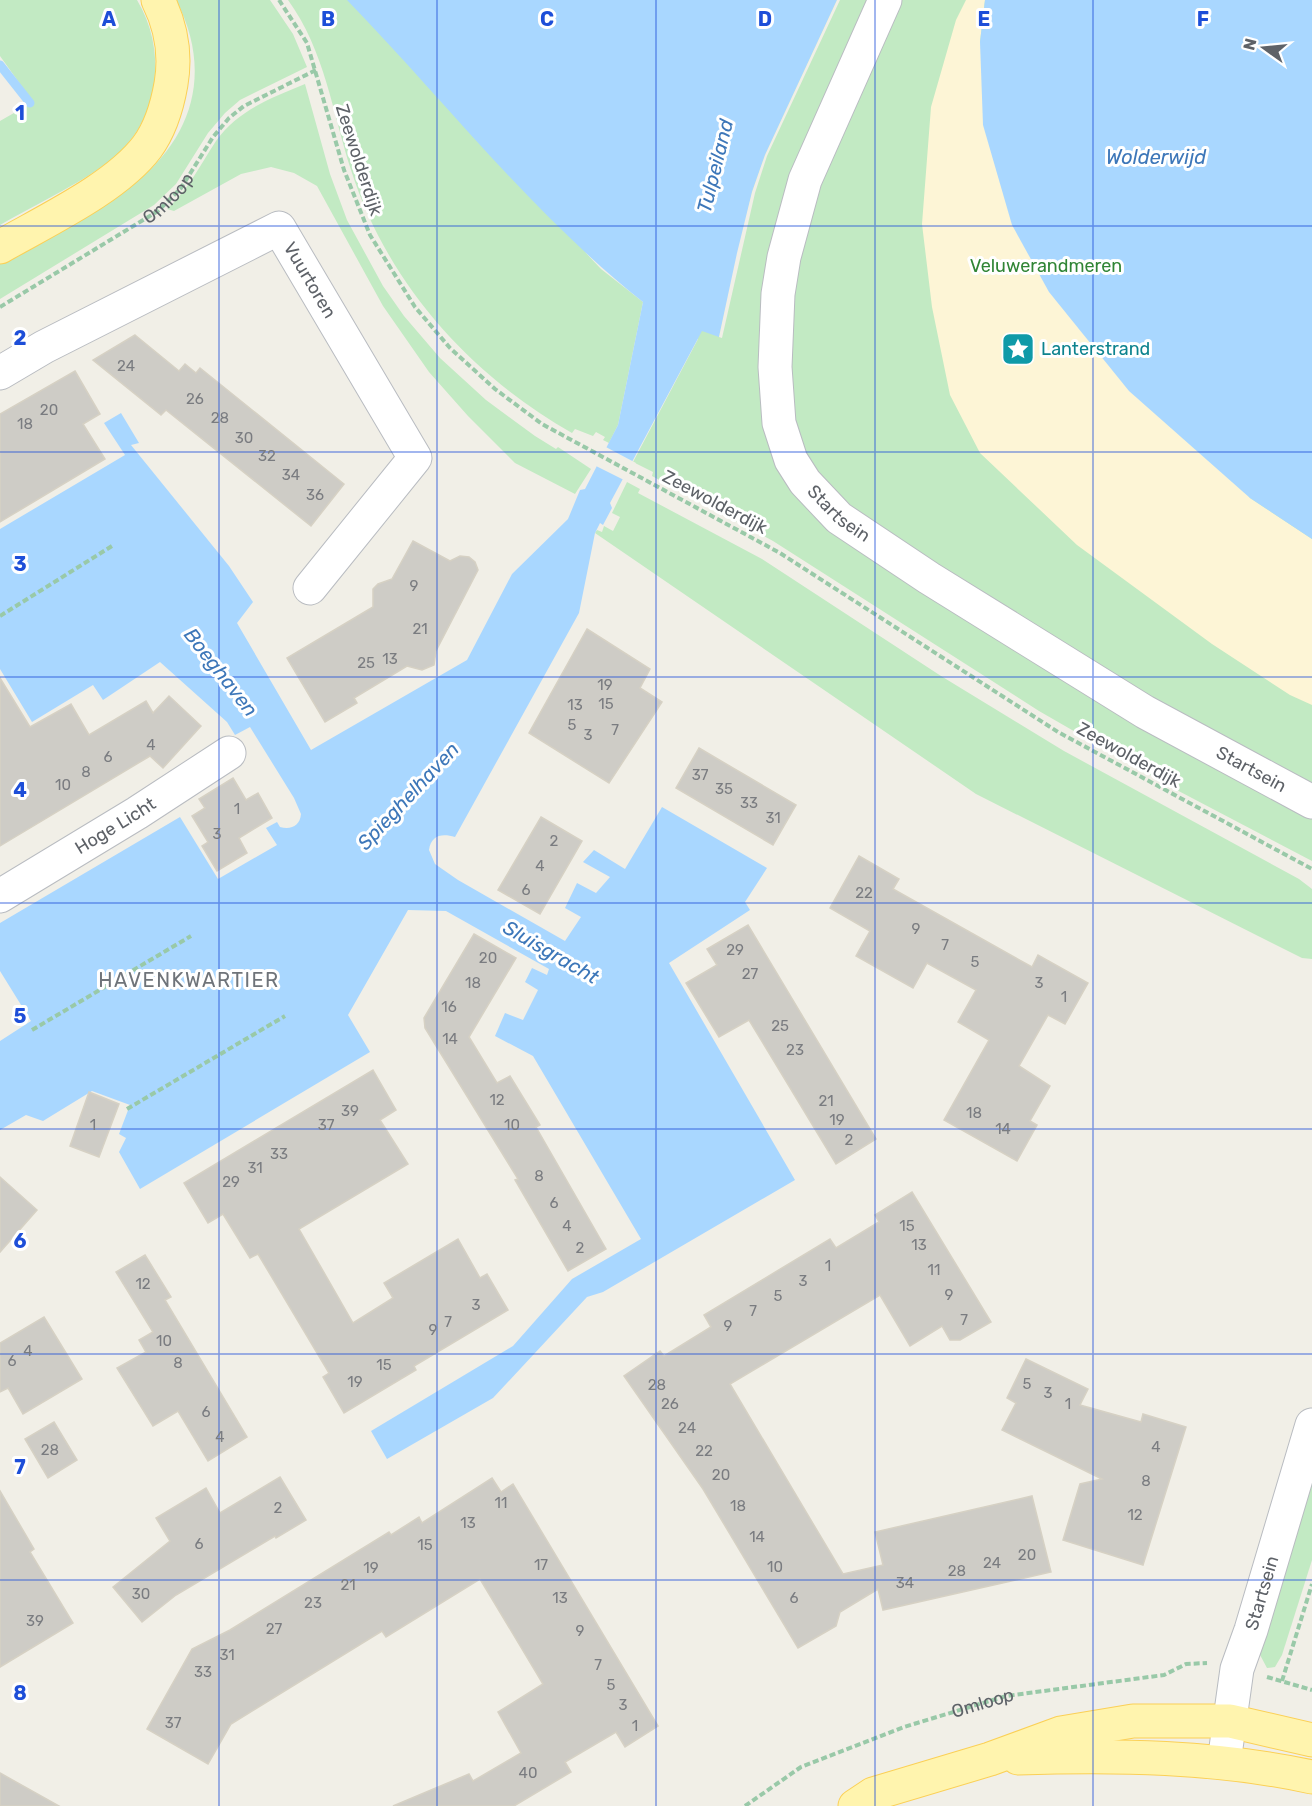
<svg xmlns="http://www.w3.org/2000/svg" width="1312" height="1806" font-family="Rubik,sans-serif">
	<style>
		.green { fill: #c2eac3 }
		.sand { fill: #fdf5d6 }
		.water { fill: #a9d7ff }
		.pier { fill: #f1efe7 }
		.lines { fill: none; stroke-linecap: round; stroke-linejoin: round }
		.stream { stroke: #a9d7ff; stroke-width: 9 }
		.building { fill: #ceccc6; stroke: #d6d1c4; stroke-width: 1.5 }
		.minor-casing { stroke: #b9bcc1; stroke-width: 35 }
		.major-casing { stroke: #fbd056; stroke-width: 35 }
		.path { stroke: #99c9a8; stroke-width: 4; stroke-dasharray: 6 3; stroke-linecap: butt }
		.minor { stroke: #fff; stroke-width: 33 }
		.major { stroke: #fff4ae; stroke-width: 33 }
		.grid { fill: none; stroke: #1d4ed8; stroke-width: 1.5; stroke-opacity: 0.55 }
		.labels { text-anchor: middle; dominant-baseline: central; stroke-width: 6; stroke-linejoin: round; paint-order: stroke }
		.number-label { font-size: 15px; fill: #7a7c80 }
		.street-label { font-size: 18px; fill: #5e6268; stroke: #fff }
		.park-label { font-size: 18px; fill: #308535; stroke: #fff }
		.culture-label { font-size: 18px; fill: #0d838f; stroke: #fff; text-anchor: start }
		.water-label { font-size: 20px; font-style: italic; fill: #3d77b9; stroke: #fff }
		.neighbourhood-label { font-size: 20px; letter-spacing: 1.5px; fill: #6f747a; stroke: #fff }
		.grid-label { font-size: 20px; text-anchor: middle; font-weight: bold; fill: #1d4ed8; stroke: #fff; stroke-width: 6; stroke-linejoin: round; paint-order: stroke }
	</style>
	<rect width="100%" height="100%" fill="#f1efe7"/>
	<!-- green -->
	<g class="green">
		<path d="M 0,0 L 137,0 C 166,48 161,113 119,153 C 91,179 34,205 0,225 L 0,121 L 33,102 L 0,56 Z"/>
		<path d="M 176,0 L 270,0 L 293,34 L 307,67 L 240,100 L 225,113 L 208,133 L 176,184 L 154,205 L 0,299 L 0,263 L 135,183 C 195,135 212,69 176,0 Z"/>
		<path d="M 288,0 L 1312,0 L 1312,788 L 1158,705 L 777,462 L 1312,815 L 1312,861 L 1171,787 L 1039,711 L 773,541 L 652,476 L 653,472 L 633,462 L 698,339 L 585,252 L 601,269 L 643,302 L 618,425 L 609,443 L 603,440 L 605,437 L 596,432 L 593,436 L 575,429 L 572,433 C 470,375 387,283 351,170 C 332,111 325,51 288,0 Z"/>
		<path d="M 305,84 L 330,174 L 347,220 L 383,286 L 404,316 L 440,358 L 486,400 L 535,436 L 556,449 L 558,447 L 591,469 L 575,494 L 515,463 L 468,416 L 429,372 L 383,306 L 317,186 L 294,173 L 271,167 L 241,174 L 174,211 L 167,209 C 189,189 200,165 216,141 C 238,110 271,98 305,84 Z"/>
		<path d="M 627,482 L 640,489 L 638,493 L 762,559 L 941,676 L 1064,751 L 1299,879 L 1312,889 L 1312,959 L 1302,958 L 976,794 L 595,533 L 597,530 L 602,532 L 604,526 L 613,531 L 620,517 L 612,513 Z"/>
		<path d="M 1312,1480 L 1312,1560 L 1282,1655 L 1275,1667 L 1267,1668 L 1259,1653 Z"/>
	</g>
	<!-- sand -->
	<path class="sand" d="M 966,0 L 985,0 L 980,42 L 1250,498 L 1312,539 L 1312,705 L 1290,695 L 1212,644 L 1077,545 L 980,453 L 950,395 L 932,307 L 922,224 L 931,107 L 956,20 Z"/>
	<!-- water -->
	<g class="water">
		<path d="M 347,0 L 837,0 L 765,155 L 752,192 L 719,337 L 702,331 L 610,503 L 612,508 L 603,525 L 600,523 L 595,533 L 579,613 L 455,837 C 442,833 431,835 429,850 L 435,864 L 458,880 L 565,941 L 581,917 L 565,908 L 577,883 L 596,893 L 610,877 L 583,862 L 594,850 L 625,869 L 662,807 L 767,868 L 745,902 L 750,910 L 669,963 L 795,1180 L 603,1292 L 587,1297 L 493,1398 L 387,1459 L 371,1431 L 513,1346 L 572,1279 L 641,1239 L 533,1056 L 495,1036 L 505,1013 L 523,1020 L 538,990 L 525,982 L 532,968 L 547,975 L 549,969 L 446,911 L 408,910 L 348,1015 L 370,1052 L 140,1189 L 119,1152 L 126,1138 L 119,1134 L 130,1105 L 92,1091 L 43,1121 L 26,1115 L 0,1130 L 0,1041 L 31,1021 L 0,971 L 0,923 L 180,817 L 218,879 L 277,845 L 266,828 L 277,822 L 280,827 C 291,830 300,826 301,814 L 294,798 L 250,727 L 235,735 L 227,722 L 160,662 L 103,700 L 93,685 L 32,722 L 0,669 L 0,529 L 125,455 L 104,423 L 121,413 L 139,443 L 131,445 L 229,566 L 253,602 L 237,623 L 311,750 L 467,660 L 512,574 L 568,519 L 580,490 L 585,489 L 618,425 L 643,302 C 533,215 445,101 347,0 Z"/>
		<path d="M 985,0 L 1312,0 L 1312,539 L 1250,498 L 1129,391 L 1049,292 L 1012,225 L 983,125 L 980,42 Z"/>
	</g>
	<!-- pier -->
	<g class="pier">
		<path d="M 837,0 L 840,0 L 767,156 L 755,193 L 722,338 L 719,337 L 737,253 L 752,192 L 765,155 Z"/>
		<path d="M 604,446 L 636,463 L 626,481 L 594,465 Z"/>
	</g>
	<g class="lines">
		<!-- stream -->
		<path class="stream" d="M 0,65 L 30,103"/>
	</g>
	<!-- building -->
	<g class="building">
		<path d="M 135,335 L 179,371 L 185,364 L 196,373 L 200,368 L 344,484 L 311,526 L 166,410 L 161,415 L 93,360 Z"/>
		<path d="M 75,371 L 100,414 L 83,424 L 105,459 L 0,522 L 0,414 Z"/>
		<path d="M 413,541 L 450,561 L 460,556 L 469,557 L 475,562 L 478,570 L 436,651 L 434,665 L 422,670 L 407,666 L 354,698 L 357,703 L 325,722 L 287,658 L 373,607 L 373,589 L 378,584 L 392,579 Z"/>
		<path d="M 587,629 L 650,669 L 640,688 L 662,702 L 609,783 L 529,733 Z"/>
		<path d="M 0,678 L 30,727 L 71,704 L 89,735 L 146,701 L 153,713 L 169,696 L 201,726 L 163,768 L 150,756 L 0,846 Z"/>
		<path d="M 699,748 L 796,805 L 773,845 L 676,788 Z"/>
		<path d="M 233,778 L 246,800 L 258,793 L 272,818 L 239,838 L 247,853 L 217,871 L 202,846 L 208,842 L 192,816 L 205,808 L 199,799 Z"/>
		<path d="M 541,817 L 582,841 L 540,914 L 498,890 Z"/>
		<path d="M 859,856 L 899,879 L 893,889 L 1032,967 L 1038,955 L 1088,983 L 1065,1024 L 1048,1015 L 1019,1066 L 1050,1086 L 1030,1121 L 1037,1125 L 1017,1161 L 944,1120 L 989,1040 L 958,1022 L 976,990 L 927,963 L 913,988 L 856,956 L 870,931 L 830,908 Z"/>
		<path d="M 748,925 L 876,1139 L 836,1164 L 749,1020 L 719,1037 L 686,983 L 717,965 L 707,949 Z"/>
		<path d="M 474,934 L 516,958 L 469,1037 L 497,1083 L 510,1076 L 540,1125 L 536,1127 L 606,1249 L 568,1271 L 515,1180 L 518,1179 L 425,1028 L 424,1018 Z"/>
		<path d="M 373,1070 L 396,1110 L 380,1120 L 408,1164 L 299,1229 L 353,1323 L 393,1298 L 384,1283 L 458,1239 L 480,1278 L 487,1274 L 508,1310 L 414,1366 L 416,1370 L 344,1413 L 323,1377 L 329,1373 L 258,1254 L 250,1258 L 223,1214 L 208,1223 L 184,1183 Z"/>
		<path d="M 89,1092 L 119,1104 L 99,1157 L 70,1146 Z"/>
		<path d="M 0,1177 L 37,1210 L 0,1252 Z"/>
		<path d="M 912,1192 L 991,1322 L 960,1340 L 950,1340 L 942,1326 L 910,1346 L 880,1295 L 730,1384 L 843,1574 L 883,1565 L 875,1532 L 1032,1496 L 1051,1572 L 883,1610 L 878,1589 L 840,1612 L 836,1626 L 798,1648 L 703,1489 L 624,1376 L 660,1351 L 664,1356 L 711,1327 L 704,1315 L 830,1239 L 836,1248 L 879,1222 L 875,1215 Z"/>
		<path d="M 145,1255 L 171,1297 L 165,1300 L 247,1437 L 208,1461 L 178,1411 L 153,1426 L 117,1368 L 146,1352 L 139,1340 L 153,1332 L 116,1272 Z"/>
		<path d="M 44,1317 L 82,1379 L 23,1414 L 8,1388 L 0,1392 L 0,1343 Z"/>
		<path d="M 1026,1359 L 1088,1389 L 1080,1405 L 1141,1422 L 1143,1414 L 1186,1427 L 1143,1565 L 1063,1540 L 1080,1484 L 1102,1479 L 1002,1430 L 1016,1403 L 1007,1398 Z"/>
		<path d="M 54,1422 L 77,1460 L 48,1478 L 25,1439 Z"/>
		<path d="M 280,1477 L 306,1520 L 276,1538 L 275,1536 L 176,1595 L 142,1622 L 113,1587 L 170,1541 L 156,1518 L 206,1488 L 220,1513 Z"/>
		<path d="M 492,1478 L 501,1492 L 513,1484 L 658,1726 L 625,1747 L 616,1732 L 565,1762 L 571,1772 L 514,1806 L 393,1806 L 469,1774 L 473,1781 L 521,1753 L 498,1712 L 543,1684 L 480,1579 L 386,1637 L 382,1631 L 231,1724 L 208,1764 L 147,1729 L 192,1649 L 230,1630 L 389,1532 L 391,1535 L 419,1517 L 422,1523 Z"/>
		<path d="M 0,1491 L 34,1549 L 30,1552 L 73,1623 L 0,1667 Z"/>
		<path d="M 0,1773 L 59,1806 L 0,1806 Z"/>
	</g>
	<g class="lines">
		<!-- minor casing -->
		<g class="minor-casing">
			<g id="minor">
				<path id="s3" d="M 885,0 L 805,180 L 784,257 L 778,294 L 775,367 L 779,423 L 791,460 L 805,482 L 839,518 L 929,578 L 1145,712 L 1312,802"/>
				<path id="s4" d="M 0,373 L 44,347 L 279,228 L 415,458 L 310,588"/>
				<path id="s5" d="M 0,896 L 137,813 L 229,753"/>
				<path id="s6" d="M 1224,1762 L 1237,1669 L 1251,1630 L 1312,1425"/>
			</g>
		</g>
		<!-- major casing -->
		<g class="major-casing">
			<g id="major">
				<path d="M 0,247 C 45,221 116,188 147,147 C 161,128 167,107 171,84 C 176,55 171,26 158,0"/>
				<path d="M 1018,1758 C 1117,1755 1215,1756 1312,1777"/>
				<path d="M 855,1806 L 873,1794 L 990,1759 L 1061,1733 L 1133,1721 L 1230,1721 L 1312,1740"/>
			</g>
		</g>
		<!-- path -->
		<g class="path">
			<path d="M 279,0 L 307,43 L 344,170 L 370,235 L 415,307 L 450,348 L 495,389 L 542,424 L 780,553 L 1058,732 L 1312,869"/>
			<path id="s1" d="M 0,307 L 158,211 L 181,188 L 213,137 L 229,118 L 244,106 L 316,70"/>
			<path d="M 0,616 L 112,546"/>
			<path d="M 32,1030 L 191,936"/>
			<path d="M 127,1109 L 285,1016"/>
			<path d="M 1267,1677 L 1312,1690"/>
			<path d="M 1282,1681 L 1312,1584"/>
			<path id="s2" d="M 745,1806 L 801,1767 L 904,1727 L 1006,1696 L 1164,1675 L 1186,1664 L 1207,1663"/>
		</g>
		<!-- minor -->
		<use href="#minor" class="minor"/>
		<!-- major -->
		<use href="#major" class="major"/>
	</g>
	<!-- grid -->
	<path class="grid" d="M 219,0 L 219,1806M 437,0 L 437,1806M 656,0 L 656,1806M 875,0 L 875,1806M 1093,0 L 1093,1806M 0,226 L 1312,226M 0,452 L 1312,452M 0,677 L 1312,677M 0,903 L 1312,903M 0,1129 L 1312,1129M 0,1354 L 1312,1354M 0,1580 L 1312,1580"/>
	<!-- icons -->
	<defs>
		<g id="sight-square" transform="scale(1.725)"><rect x="-9" y="-9" width="18" height="18" rx="4" fill="#0f9aa8" stroke="#fff"/><path d="M0-6L1.8-2.2L6-1.7L2.9 1.2L3.7 5.4L0 3.3L-3.7 5.4L-2.9 1.2L-6-1.7L-1.8-2.2Z" fill="#fff"/></g>
	</defs>
	<g fill-rule="evenodd">
		<use href="#sight-square" x="1018" y="349"/>
	</g>
	<g class="labels">
		<!-- number labels -->
		<g class="number-label">
			<text x="126" y="366">24</text>
			<text x="195" y="399">26</text>
			<text x="49" y="410">20</text>
			<text x="220" y="418">28</text>
			<text x="25" y="424">18</text>
			<text x="244" y="438">30</text>
			<text x="267" y="456">32</text>
			<text x="291" y="475">34</text>
			<text x="315" y="495">36</text>
			<text x="414" y="586">9</text>
			<text x="420" y="629">21</text>
			<text x="390" y="659">13</text>
			<text x="366" y="663">25</text>
			<text x="605" y="685">19</text>
			<text x="606" y="704">15</text>
			<text x="575" y="705">13</text>
			<text x="572" y="725">5</text>
			<text x="615" y="730">7</text>
			<text x="588" y="735">3</text>
			<text x="151" y="745">4</text>
			<text x="108" y="757">6</text>
			<text x="86" y="772">8</text>
			<text x="700" y="775">37</text>
			<text x="63" y="785">10</text>
			<text x="724" y="789">35</text>
			<text x="749" y="803">33</text>
			<text x="237" y="809">1</text>
			<text x="773" y="818">31</text>
			<text x="217" y="834">3</text>
			<text x="554" y="841">2</text>
			<text x="540" y="866">4</text>
			<text x="526" y="890">6</text>
			<text x="864" y="893">22</text>
			<text x="916" y="929">9</text>
			<text x="945" y="945">7</text>
			<text x="735" y="950">29</text>
			<text x="488" y="958">20</text>
			<text x="975" y="962">5</text>
			<text x="750" y="974">27</text>
			<text x="473" y="983">18</text>
			<text x="1039" y="983">3</text>
			<text x="1064" y="997">1</text>
			<text x="449" y="1007">16</text>
			<text x="780" y="1026">25</text>
			<text x="450" y="1039">14</text>
			<text x="795" y="1050">23</text>
			<text x="497" y="1100">12</text>
			<text x="826" y="1101">21</text>
			<text x="350" y="1111">39</text>
			<text x="974" y="1113">18</text>
			<text x="837" y="1120">19</text>
			<text x="93" y="1125">1</text>
			<text x="326" y="1125">37</text>
			<text x="512" y="1125">10</text>
			<text x="1003" y="1129">14</text>
			<text x="849" y="1140">2</text>
			<text x="279" y="1154">33</text>
			<text x="255" y="1168">31</text>
			<text x="539" y="1176">8</text>
			<text x="231" y="1182">29</text>
			<text x="554" y="1203">6</text>
			<text x="567" y="1226">4</text>
			<text x="907" y="1226">15</text>
			<text x="919" y="1245">13</text>
			<text x="580" y="1248">2</text>
			<text x="828" y="1266">1</text>
			<text x="934" y="1270">11</text>
			<text x="803" y="1281">3</text>
			<text x="143" y="1284">12</text>
			<text x="949" y="1295">9</text>
			<text x="778" y="1296">5</text>
			<text x="476" y="1305">3</text>
			<text x="753" y="1311">7</text>
			<text x="964" y="1320">7</text>
			<text x="448" y="1322">7</text>
			<text x="728" y="1326">9</text>
			<text x="433" y="1330">9</text>
			<text x="164" y="1341">10</text>
			<text x="28" y="1351">4</text>
			<text x="12" y="1361">6</text>
			<text x="178" y="1363">8</text>
			<text x="384" y="1365">15</text>
			<text x="355" y="1382">19</text>
			<text x="1027" y="1384">5</text>
			<text x="657" y="1385">28</text>
			<text x="1048" y="1393">3</text>
			<text x="670" y="1404">26</text>
			<text x="1068" y="1404">1</text>
			<text x="206" y="1412">6</text>
			<text x="687" y="1428">24</text>
			<text x="220" y="1437">4</text>
			<text x="1156" y="1447">4</text>
			<text x="50" y="1450">28</text>
			<text x="704" y="1451">22</text>
			<text x="721" y="1475">20</text>
			<text x="1146" y="1481">8</text>
			<text x="501" y="1503">11</text>
			<text x="738" y="1506">18</text>
			<text x="278" y="1508">2</text>
			<text x="1135" y="1515">12</text>
			<text x="468" y="1523">13</text>
			<text x="757" y="1537">14</text>
			<text x="199" y="1544">6</text>
			<text x="425" y="1545">15</text>
			<text x="1027" y="1555">20</text>
			<text x="992" y="1563">24</text>
			<text x="541" y="1565">17</text>
			<text x="775" y="1567">10</text>
			<text x="371" y="1568">19</text>
			<text x="957" y="1571">28</text>
			<text x="905" y="1583">34</text>
			<text x="348" y="1585">21</text>
			<text x="141" y="1594">30</text>
			<text x="560" y="1598">13</text>
			<text x="794" y="1598">6</text>
			<text x="313" y="1603">23</text>
			<text x="35" y="1621">39</text>
			<text x="274" y="1629">27</text>
			<text x="580" y="1631">9</text>
			<text x="227" y="1655">31</text>
			<text x="598" y="1665">7</text>
			<text x="203" y="1672">33</text>
			<text x="611" y="1685">5</text>
			<text x="623" y="1705">3</text>
			<text x="173" y="1723">37</text>
			<text x="635" y="1726">1</text>
			<text x="528" y="1773">40</text>
		</g>
		<!-- street labels -->
		<g class="street-label">
			<text transform="translate(359 160) rotate(72)">Zeewolderdijk</text>
			<text stroke="none"><textPath href="#s1" startOffset="201">Omloop</textPath></text>
			<text stroke="none"><textPath href="#s4" startOffset="375">Vuurtoren</textPath></text>
			<text transform="translate(715 502) rotate(28)">Zeewolderdijk</text>
			<text stroke="none"><textPath href="#s3" startOffset="555">Startsein</textPath></text>
			<text transform="translate(1129 755) rotate(29)">Zeewolderdijk</text>
			<text stroke="none"><textPath href="#s3" startOffset="1041">Startsein</textPath></text>
			<text stroke="none"><textPath href="#s5" startOffset="135">Hoge Licht</textPath></text>
			<text stroke="none"><textPath href="#s6" startOffset="174">Startsein</textPath></text>
			<text stroke="none"><textPath href="#s2" startOffset="261">Omloop</textPath></text>
		</g>
		<!-- park labels -->
		<g class="park-label">
			<text x="1046" y="266">Veluwerandmeren</text>
		</g>
		<!-- culture labels -->
		<g class="culture-label">
			<text x="1041" y="349">Lanterstrand</text>
		</g>
		<!-- water labels -->
		<g class="water-label">
			<text x="1156" y="157">Wolderwijd</text>
			<text transform="translate(715 166) rotate(-76)">Tulpeiland</text>
			<text transform="translate(221 672) rotate(52)">Boeghaven</text>
			<text transform="translate(408 796) rotate(-47)">Spieghelhaven</text>
			<text transform="translate(551 952) rotate(30)">Sluisgracht</text>
		</g>
		<!-- neighbourhood labels -->
		<g class="neighbourhood-label">
			<text x="189" y="980">HAVENKWARTIER</text>
		</g>
	</g>
	<g class="grid-label">
		<text x="109" y="26">A</text>
		<text x="328" y="26">B</text>
		<text x="547" y="26">C</text>
		<text x="765" y="26">D</text>
		<text x="984" y="26">E</text>
		<text x="1203" y="26">F</text>
		<text x="20" y="120">1</text>
		<text x="20" y="345">2</text>
		<text x="20" y="571">3</text>
		<text x="20" y="797">4</text>
		<text x="20" y="1023">5</text>
		<text x="20" y="1248">6</text>
		<text x="20" y="1474">7</text>
		<text x="20" y="1700">8</text>
	</g>
	<!-- north arrow -->
	<g transform="translate(1264 48) rotate(285)" stroke="#ffffff" stroke-width="4.5" paint-order="stroke">
	<path d="M0-4.5L10 22L0 15L-10 22Z" fill="#5e6268"/>
	<text y="-9" font-size="16" font-weight="bold" text-anchor="middle" fill="#5e6268">N</text>
	</g>
</svg>
